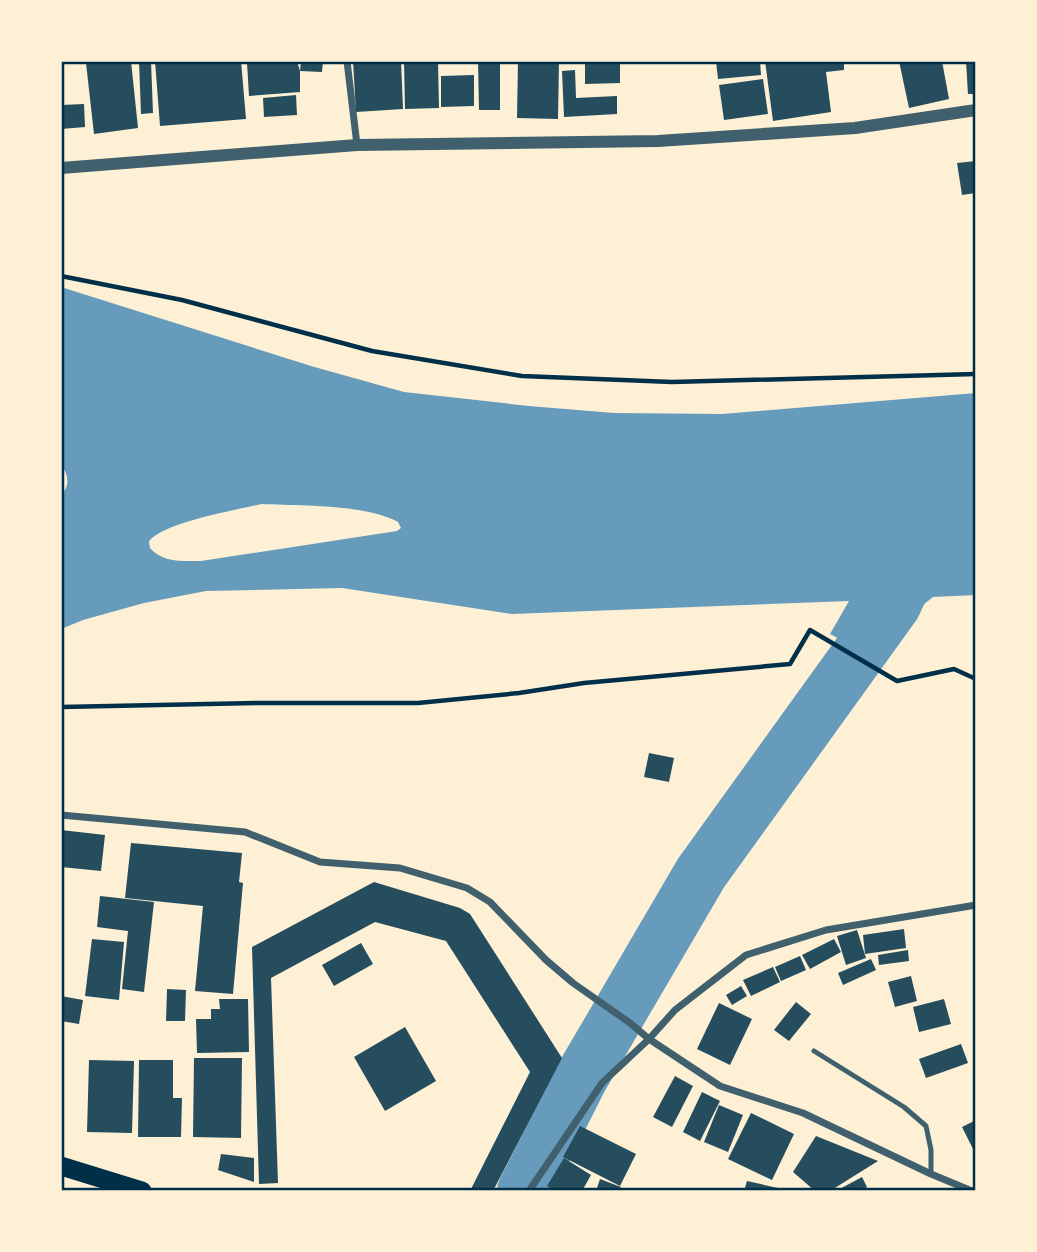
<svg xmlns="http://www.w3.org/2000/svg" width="1037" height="1252" font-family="'Varela Round',sans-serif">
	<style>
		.water { fill: #669bbc; fill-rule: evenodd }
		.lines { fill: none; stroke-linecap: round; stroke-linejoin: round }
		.river { stroke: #669bbc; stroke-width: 54 }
		.building { fill: #264d5e }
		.path { stroke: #003049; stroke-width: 4.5 }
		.service { stroke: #3f606c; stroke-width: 5 }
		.minor { stroke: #3f606c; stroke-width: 7 }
		.tertiary { stroke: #3f606c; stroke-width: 12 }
		.trunk { stroke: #003049; stroke-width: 19 }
		.neatline { fill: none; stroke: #003049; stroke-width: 2.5 }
	</style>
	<rect width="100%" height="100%" fill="#fdf0d5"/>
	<!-- water -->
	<path class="water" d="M 61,287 L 311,366 L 404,392 L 529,406 L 614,413 L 722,414 L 976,393 L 976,595 L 933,597 L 918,609 L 885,663 L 830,634 L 849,601 L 512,614 L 342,588 L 206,591 L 144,603 L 83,620 L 61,629 L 61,495 C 70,487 69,474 61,465 ZM 262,504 C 299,506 366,504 398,522 L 401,528 L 397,531 L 201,561 C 182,561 163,563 150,548 L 149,541 C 165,522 236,510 262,504 Z"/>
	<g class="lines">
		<!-- river -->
		<path class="river" d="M 524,1191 L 581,1078 L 701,873 L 894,605 L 902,588"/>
	</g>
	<!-- building -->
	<g class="building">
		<path d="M 98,61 L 131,61 L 138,128 L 94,134 L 86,63 Z"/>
		<path d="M 139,61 L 151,61 L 153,113 L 141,114 Z"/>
		<path d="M 155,61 L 241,61 L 246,119 L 160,126 Z"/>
		<path d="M 265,61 L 297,61 L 300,71 L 300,92 L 249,96 L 247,63 Z"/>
		<path d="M 301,61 L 323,61 L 322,72 L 300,71 Z"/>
		<path d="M 353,61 L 401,61 L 403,109 L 356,112 Z"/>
		<path d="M 404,61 L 438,61 L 439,108 L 405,109 Z"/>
		<path d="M 478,61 L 500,61 L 500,110 L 479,110 Z"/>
		<path d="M 518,61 L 559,61 L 558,119 L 517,118 Z"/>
		<path d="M 585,61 L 620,61 L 620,83 L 585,84 Z"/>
		<path d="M 716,61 L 760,61 L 761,75 L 718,79 Z"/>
		<path d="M 765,61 L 844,61 L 844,70 L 826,72 L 831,112 L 773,121 Z"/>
		<path d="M 899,61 L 942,61 L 949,99 L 909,108 Z"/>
		<path d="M 966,61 L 976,61 L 976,94 L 968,94 Z"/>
		<path d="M 575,70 L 576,98 L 617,96 L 617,114 L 564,117 L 562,71 Z"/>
		<path d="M 474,75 L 474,106 L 441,107 L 441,76 Z"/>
		<path d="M 763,79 L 768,114 L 724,120 L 719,85 Z"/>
		<path d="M 296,95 L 297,115 L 264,117 L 263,98 Z"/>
		<path d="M 84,104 L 85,127 L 61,129 L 61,105 Z"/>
		<path d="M 976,161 L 976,193 L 962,195 L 957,163 Z"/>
		<path d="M 649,753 L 674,758 L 669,782 L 644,777 Z"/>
		<path d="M 61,830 L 105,835 L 101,871 L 61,867 Z"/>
		<path d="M 131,843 L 242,853 L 239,882 L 243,883 L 233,994 L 195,991 L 203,906 L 125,898 Z"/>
		<path d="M 374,882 L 460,908 L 470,914 L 562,1058 L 493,1191 L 470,1191 L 530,1072 L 446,941 L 375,922 L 271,978 L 278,1183 L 259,1184 L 252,947 Z"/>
		<path d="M 100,896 L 154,902 L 144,992 L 122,989 L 128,931 L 97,927 Z"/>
		<path d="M 904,929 L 906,948 L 865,954 L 863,935 Z"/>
		<path d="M 857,930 L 866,958 L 846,965 L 837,936 Z"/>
		<path d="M 92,939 L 124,942 L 119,1000 L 85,996 Z"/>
		<path d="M 834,939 L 841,952 L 810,969 L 802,955 Z"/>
		<path d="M 361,943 L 373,964 L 334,986 L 322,965 Z"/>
		<path d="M 908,950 L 909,961 L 879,965 L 878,955 Z"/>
		<path d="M 800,956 L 806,970 L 781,981 L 775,967 Z"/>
		<path d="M 871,959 L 876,970 L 843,985 L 838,973 Z"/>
		<path d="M 773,967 L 780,982 L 751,996 L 743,980 Z"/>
		<path d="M 911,976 L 917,1001 L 895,1007 L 888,982 Z"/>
		<path d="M 741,986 L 747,996 L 732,1005 L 726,995 Z"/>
		<path d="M 167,989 L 186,990 L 185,1021 L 166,1021 Z"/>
		<path d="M 61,996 L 83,1000 L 79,1024 L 61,1021 Z"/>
		<path d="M 219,999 L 248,999 L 249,1052 L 197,1053 L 196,1019 L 211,1019 L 211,1009 L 220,1009 Z"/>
		<path d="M 944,999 L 951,1024 L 919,1032 L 913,1007 Z"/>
		<path d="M 796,1002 L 811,1014 L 789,1041 L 774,1030 Z"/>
		<path d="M 719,1003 L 752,1019 L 730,1065 L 697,1049 Z"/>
		<path d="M 405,1027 L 436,1081 L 385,1111 L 354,1057 Z"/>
		<path d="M 961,1044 L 968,1063 L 926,1078 L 919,1059 Z"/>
		<path d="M 194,1058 L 242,1058 L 241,1138 L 193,1137 Z"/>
		<path d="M 89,1060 L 134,1061 L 132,1133 L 87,1132 Z"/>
		<path d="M 139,1060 L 173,1060 L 173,1098 L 182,1098 L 181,1137 L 138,1137 Z"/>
		<path d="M 675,1076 L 693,1086 L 672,1127 L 653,1117 Z"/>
		<path d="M 702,1092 L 720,1101 L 700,1141 L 683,1132 Z"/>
		<path d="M 719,1105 L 743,1115 L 728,1152 L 704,1142 Z"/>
		<path d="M 751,1113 L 794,1134 L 772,1180 L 728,1159 Z"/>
		<path d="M 976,1120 L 976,1155 L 962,1127 Z"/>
		<path d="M 580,1126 L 636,1154 L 620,1186 L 563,1157 Z"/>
		<path d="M 816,1136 L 878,1161 L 830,1191 L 815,1191 L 793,1172 Z"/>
		<path d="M 221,1154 L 254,1158 L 254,1182 L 218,1170 Z"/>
		<path d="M 564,1158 L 591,1175 L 582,1191 L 555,1191 L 547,1186 Z"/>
		<path d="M 862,1177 L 867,1187 L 861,1191 L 836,1191 Z"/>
		<path d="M 600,1179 L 621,1187 L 619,1191 L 596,1191 Z"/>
		<path d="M 747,1181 L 778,1188 L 777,1191 L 744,1191 Z"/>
	</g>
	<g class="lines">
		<!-- path -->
		<g class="path">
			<path d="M 61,276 L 182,300 L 372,351 L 522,376 L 672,382 L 976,374"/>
			<path d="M 61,707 L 260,703 L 418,703 L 519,693 L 584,683 L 790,664 L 810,630 L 897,681 L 954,669 L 976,679"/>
		</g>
		<!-- service -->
		<path class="service" d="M 814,1051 L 904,1107 L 926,1126 L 931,1150 L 931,1174"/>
		<!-- minor -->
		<g class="minor">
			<path d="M 347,61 L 357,145"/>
			<path d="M 61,815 L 245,832 L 320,862 L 400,868 L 467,888 L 490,902 L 546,960 L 573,983 L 630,1023 L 649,1039 L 675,1010 L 746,955 L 826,930 L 976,905"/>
			<path d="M 529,1191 L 602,1083 L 649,1039 L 720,1086 L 803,1113 L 931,1174 L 972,1191"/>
		</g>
		<!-- tertiary -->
		<path class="tertiary" d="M 61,168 L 357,145 L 658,141 L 855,128 L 976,110"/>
		<!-- trunk -->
		<path class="trunk" d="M 61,1166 L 142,1191"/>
	</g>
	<!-- border -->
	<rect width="1037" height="1252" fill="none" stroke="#fdf0d5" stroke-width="126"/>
	<rect x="63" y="63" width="911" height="1126" class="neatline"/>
</svg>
